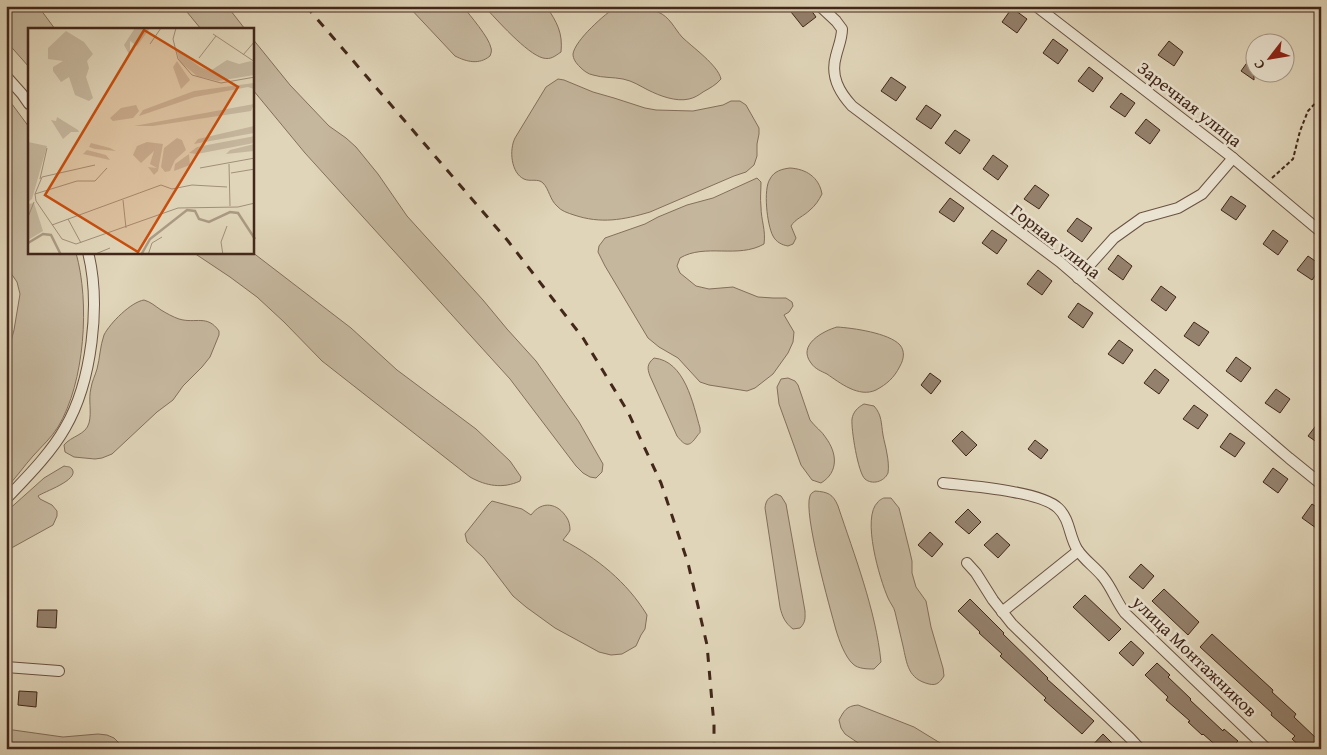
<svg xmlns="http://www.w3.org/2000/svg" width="1327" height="755" font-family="'Gentium Book Plus',serif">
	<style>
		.green { fill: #c5b79e; stroke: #846f5c }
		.building { fill: #94816d; stroke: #42271a }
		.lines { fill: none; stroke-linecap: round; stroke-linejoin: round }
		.minor-casing { stroke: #6a5242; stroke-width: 12 }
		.path { stroke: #42271a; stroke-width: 2; stroke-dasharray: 4 2.5; stroke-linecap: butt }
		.minor { stroke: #ebe4d2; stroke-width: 10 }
		.rail { stroke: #42271a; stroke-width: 3; stroke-dasharray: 9 9; stroke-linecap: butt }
		.labels { text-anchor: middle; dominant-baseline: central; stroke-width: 5; stroke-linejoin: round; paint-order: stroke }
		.street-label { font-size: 18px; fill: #42271a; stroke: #ebe4d2 }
		.inset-river { fill: none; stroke: #aa9a83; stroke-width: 2.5 }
		.inset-road { fill: none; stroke: #a18f79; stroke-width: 1 }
		.view { fill: #c74f0f; fill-opacity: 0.15; stroke: #c74f0f; stroke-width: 2.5 }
		.inset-edge { fill: none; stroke: #42271a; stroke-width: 2.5 }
	</style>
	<rect width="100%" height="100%" fill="#e0d5b9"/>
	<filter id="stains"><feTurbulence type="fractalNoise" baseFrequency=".004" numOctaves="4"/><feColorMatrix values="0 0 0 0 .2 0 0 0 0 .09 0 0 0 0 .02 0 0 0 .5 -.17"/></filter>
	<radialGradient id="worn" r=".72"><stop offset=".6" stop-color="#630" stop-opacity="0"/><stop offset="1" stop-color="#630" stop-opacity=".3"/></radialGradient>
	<!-- green -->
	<g class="green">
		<path d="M 6,6 L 38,6 L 55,29 L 29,29 L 29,67 L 6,41 Z"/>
		<path d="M 182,6 L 227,6 L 245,29 L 201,29 Z"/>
		<path d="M 408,6 L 463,6 C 470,16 489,37 491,48 C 492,51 491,53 490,56 C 479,65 467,62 455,56 Z"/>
		<path d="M 484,6 L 546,6 C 557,22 563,33 561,52 C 555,56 551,60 543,58 C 527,54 496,19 484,6 Z"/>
		<path d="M 617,6 C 631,6 645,6 658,12 C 670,17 674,28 682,37 C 692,47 718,65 721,79 C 716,85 710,88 703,92 C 699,95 694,98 689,99 C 676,102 660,96 648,90 C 640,86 633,81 623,79 C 613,77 603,78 593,75 C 588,74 584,71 580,67 C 576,63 573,59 573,54 C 575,40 605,14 617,6 Z"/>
		<path d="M 252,38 L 290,85 L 329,126 L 346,138 L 356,147 L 378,174 L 407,216 L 483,300 L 507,329 L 536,361 L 579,422 L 603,464 L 602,472 L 596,478 L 590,477 L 583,473 L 576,466 L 510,379 L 305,153 L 253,90 Z"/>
		<path d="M 558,79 L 564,80 L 593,92 L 614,98 L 645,108 L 656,110 L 693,111 L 723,105 L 731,101 L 740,101 L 746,105 L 759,128 L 759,134 L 757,144 L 757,156 L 754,165 L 746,172 L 734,176 L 650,212 C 623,220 601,224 574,215 C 568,213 561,211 557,206 C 550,200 549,189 543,183 C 538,178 530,182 524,179 C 511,173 509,150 515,138 L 546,87 Z"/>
		<path d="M 6,96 L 29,127 L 29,252 L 76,253 C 90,302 85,382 58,427 C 51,438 42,446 33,456 C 24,466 16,478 6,488 L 6,360 L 14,330 L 20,294 L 17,282 L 6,266 Z"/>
		<path d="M 790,168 C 806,169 819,177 822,194 C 819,200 815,206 810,210 C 804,216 795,219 791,226 L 796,238 L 793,244 L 788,246 C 782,245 776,242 773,236 C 767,225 763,189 770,179 C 774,171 782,169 790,168 Z"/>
		<path d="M 757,178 L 761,182 C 761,190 760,198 761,207 C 761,220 766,230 764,244 C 738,259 705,243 680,258 L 677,266 L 680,273 L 696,286 L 709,289 L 733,287 L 758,297 L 773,298 L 786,298 L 792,302 L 793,306 L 789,312 L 784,315 L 794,332 L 793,342 L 788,353 L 773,374 L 755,388 L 747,391 L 709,385 L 700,382 L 678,358 L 659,347 L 648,338 L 605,266 L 598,252 L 599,246 L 605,238 L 645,224 L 658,217 L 687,205 L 713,198 Z"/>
		<path d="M 252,252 L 351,328 L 397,370 L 476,429 L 510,461 L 521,477 L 520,481 C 503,489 486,486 470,477 L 322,361 L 284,322 L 257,297 L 230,277 L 194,253 Z"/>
		<path d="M 144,300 C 151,302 155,306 161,310 C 166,313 173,317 179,319 C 196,324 207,314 219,331 L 219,335 L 210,357 L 202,367 L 183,386 L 173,400 L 157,412 L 112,454 L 102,458 L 95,459 L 74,457 L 65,452 L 64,445 C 71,436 86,435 89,423 C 92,412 88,399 91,388 C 92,381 95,376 97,369 C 100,358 100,346 104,335 C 110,323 131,302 144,300 Z"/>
		<path d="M 837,327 C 853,328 889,333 900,345 C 905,351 904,359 900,366 C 894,378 887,384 876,390 C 859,398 840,383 827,374 C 821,371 815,369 811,363 C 797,345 823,331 837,327 Z"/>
		<path d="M 654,358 C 685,361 693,404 700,428 C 700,434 701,431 697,436 C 689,448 685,446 677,436 L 650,376 C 647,368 647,364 654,358 Z"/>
		<path d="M 788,378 L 795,381 L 798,385 L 810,420 C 815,427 822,431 826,438 C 837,453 839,472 821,483 L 812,480 L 801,465 L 779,404 L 777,387 L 781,379 Z"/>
		<path d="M 864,404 L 874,406 C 882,415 881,423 883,435 C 884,441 886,447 887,454 C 888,459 889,467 888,473 C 884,482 872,485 865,479 C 858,473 851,429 852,419 C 853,412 858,407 864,404 Z"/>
		<path d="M 64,466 C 67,467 70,466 72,469 C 80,480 43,492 38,496 L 40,499 L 52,505 L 57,511 L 57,516 L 53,525 L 6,551 L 6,512 L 44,478 Z"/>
		<path d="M 815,491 C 828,492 833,494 838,506 C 854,554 876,611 881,662 L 874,669 C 868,669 858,669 853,664 C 845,657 839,640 836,630 C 830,608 803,513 810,496 C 811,493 812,493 815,491 Z"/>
		<path d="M 776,494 L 781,496 L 786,504 L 805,611 C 805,618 806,622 800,628 L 793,629 C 785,623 782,616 780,607 L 765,508 C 766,500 768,498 776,494 Z"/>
		<path d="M 884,498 L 891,498 L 899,508 L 909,548 L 912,561 L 912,573 L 916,587 L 926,601 L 931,627 L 943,668 L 944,676 C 940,682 937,686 929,684 C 908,679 907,664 903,646 C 900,635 898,623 895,612 C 894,607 890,603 888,598 C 880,580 861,517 878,502 C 878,501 883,498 884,498 Z"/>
		<path d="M 492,501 L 522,509 L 531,515 C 542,500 558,503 567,518 C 569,521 570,526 570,530 C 569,533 565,537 563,540 C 597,558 627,582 647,615 L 645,629 L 641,635 L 636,646 L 622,654 L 611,655 L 599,652 L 555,628 L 526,607 L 513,596 L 484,558 L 467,542 L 465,534 L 488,505 Z"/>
		<path d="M 858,705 L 914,727 L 950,749 L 867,749 L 845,734 L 841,728 L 839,720 C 844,711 846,706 858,705 Z"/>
		<path d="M 6,729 L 63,737 L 98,734 L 107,735 L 114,738 L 118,742 L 121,749 L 6,749 Z"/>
	</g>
	<!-- building -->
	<g class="building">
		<path d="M 800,6 L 808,6 L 816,17 L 803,27 L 791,12 Z"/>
		<path d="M 1012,8 L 1027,19 L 1017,33 L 1002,22 Z"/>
		<path d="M 1053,39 L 1068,50 L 1058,64 L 1043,53 Z"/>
		<path d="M 1169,41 L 1183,52 L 1174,66 L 1158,55 Z"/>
		<path d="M 1254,53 L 1254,80 L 1241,71 Z"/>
		<path d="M 1089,67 L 1103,78 L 1093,92 L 1078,81 Z"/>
		<path d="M 891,77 L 906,87 L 896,101 L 881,91 Z"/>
		<path d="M 1121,93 L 1135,103 L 1125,117 L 1110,107 Z"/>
		<path d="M 926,105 L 941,115 L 931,129 L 916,119 Z"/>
		<path d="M 1146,119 L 1160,130 L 1150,144 L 1135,133 Z"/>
		<path d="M 955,130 L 970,140 L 960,154 L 945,143 Z"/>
		<path d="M 993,155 L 1008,166 L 998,180 L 983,169 Z"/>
		<path d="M 1035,185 L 1049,195 L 1039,209 L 1024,199 Z"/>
		<path d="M 1231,196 L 1246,206 L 1236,220 L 1221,210 Z"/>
		<path d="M 950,198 L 964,208 L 954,222 L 939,212 Z"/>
		<path d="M 1077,218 L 1092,228 L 1082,242 L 1067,231 Z"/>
		<path d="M 992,230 L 1007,240 L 997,254 L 982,243 Z"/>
		<path d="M 1273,230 L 1288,241 L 1278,255 L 1263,244 Z"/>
		<path d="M 1118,255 L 1132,266 L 1123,280 L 1108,269 Z"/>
		<path d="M 1308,256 L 1321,265 L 1321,268 L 1312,280 L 1297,270 Z"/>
		<path d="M 1038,270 L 1052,281 L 1042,295 L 1027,284 Z"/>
		<path d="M 1161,286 L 1176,297 L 1166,311 L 1151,300 Z"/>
		<path d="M 1078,303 L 1093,313 L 1083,328 L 1068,317 Z"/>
		<path d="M 1194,322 L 1209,332 L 1199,346 L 1184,336 Z"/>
		<path d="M 1119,340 L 1133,350 L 1123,364 L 1108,354 Z"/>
		<path d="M 1236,357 L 1251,368 L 1241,382 L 1226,371 Z"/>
		<path d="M 1155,369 L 1169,380 L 1159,394 L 1144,383 Z"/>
		<path d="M 930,373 L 941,381 L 931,394 L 921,385 Z"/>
		<path d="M 1276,389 L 1290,399 L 1280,413 L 1265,403 Z"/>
		<path d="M 1194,405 L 1208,415 L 1198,429 L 1183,419 Z"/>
		<path d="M 1321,419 L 1321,445 L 1308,436 Z"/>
		<path d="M 962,431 L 977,445 L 966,456 L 952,441 Z"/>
		<path d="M 1230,433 L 1245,443 L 1235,457 L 1220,447 Z"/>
		<path d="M 1035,440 L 1048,450 L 1041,459 L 1028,449 Z"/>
		<path d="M 1273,468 L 1288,479 L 1278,493 L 1263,482 Z"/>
		<path d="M 1312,504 L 1321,510 L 1321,522 L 1316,528 L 1302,518 Z"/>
		<path d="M 968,509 L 981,522 L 969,534 L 955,522 Z"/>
		<path d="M 930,532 L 943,544 L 932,557 L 918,545 Z"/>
		<path d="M 997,533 L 1010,545 L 998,558 L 984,545 Z"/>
		<path d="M 1141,564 L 1154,576 L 1143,589 L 1129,577 Z"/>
		<path d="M 1164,589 L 1199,622 L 1188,635 L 1152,601 Z"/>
		<path d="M 1085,595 L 1121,629 L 1109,641 L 1073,607 Z"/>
		<path d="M 970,599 L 1004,633 L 1003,634 L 1048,678 L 1047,679 L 1094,721 L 1082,734 L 1044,700 L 1046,698 L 1000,656 L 1002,654 L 979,633 L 980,632 L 958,611 Z"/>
		<path d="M 38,610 L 57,610 L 56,628 L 37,627 Z"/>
		<path d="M 1212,634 L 1273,690 L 1272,692 L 1296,714 L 1294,717 L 1317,739 L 1308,749 L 1303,749 L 1292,739 L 1295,736 L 1271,715 L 1272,713 L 1200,647 Z"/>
		<path d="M 1131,641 L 1144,653 L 1133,666 L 1119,653 Z"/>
		<path d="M 1157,663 L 1170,675 L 1168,677 L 1191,699 L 1190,700 L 1223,731 L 1224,729 L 1238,741 L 1231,749 L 1220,749 L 1203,734 L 1202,735 L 1188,722 L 1190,721 L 1166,700 L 1168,697 L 1145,675 Z"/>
		<path d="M 19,691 L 37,692 L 36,707 L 18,705 Z"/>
		<path d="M 1103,734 L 1118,749 L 1089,749 Z"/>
	</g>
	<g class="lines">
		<!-- minor casing -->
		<g class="minor-casing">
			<g id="minor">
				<path d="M 820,6 L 836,21 L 842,29 C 842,39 838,47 836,56 C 830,76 839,92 852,106 L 1060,262 L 1289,458 L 1321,484"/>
				<path d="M 1036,6 L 1233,158 L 1321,232"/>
				<path d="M 6,76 L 22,94 L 29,104"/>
				<path d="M 1078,278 L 1114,238 L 1142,218 L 1178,208 L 1202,194 L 1233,158"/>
				<path d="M 943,483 C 969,486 1040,491 1058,508 C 1070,519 1069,536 1077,549 C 1084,560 1095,567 1103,577 C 1112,588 1116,601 1125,613 L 1267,749"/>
				<path d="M 6,499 C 26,478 51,453 65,428 C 92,382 101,304 88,252"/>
				<path d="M 967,563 L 976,573 L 993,600 L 1012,624 L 1130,738 L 1140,749"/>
				<path d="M 1002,612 L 1078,551"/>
				<path d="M 6,667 L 59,671"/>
			</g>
		</g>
		<!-- path -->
		<path class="path" d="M 1272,178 L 1293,159 L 1300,131 L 1308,111 L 1321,97"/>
		<!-- minor -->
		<use href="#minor" class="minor"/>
		<!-- rail -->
		<path class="rail" d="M 306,6 L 508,241 L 583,338 L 628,412 L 661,483 L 688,563 L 707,645 L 714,725 L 714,749"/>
	</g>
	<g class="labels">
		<!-- street labels -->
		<g class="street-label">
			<text transform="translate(1190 104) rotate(38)">Заречная улица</text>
			<text transform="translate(1056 241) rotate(38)">Горная улица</text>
			<text transform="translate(1195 656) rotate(44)">улица Монтажников</text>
		</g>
	</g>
	<!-- overview -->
	<g transform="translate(28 28)">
		<rect width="226" height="226" fill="#e0d5b9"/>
		<path d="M 107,0 L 122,0 L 109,18 L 102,13 L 102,28 L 96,17 ZM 38,3 L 56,14 L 65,26 L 59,33 L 61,40 L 58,49 L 65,70 L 61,73 L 47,67 L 41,49 L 33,54 L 25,43 L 25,39 L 35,33 L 20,31 L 20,20 ZM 148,21 L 172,39 L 182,43 L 199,32 L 211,36 L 223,33 L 226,35 L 226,47 L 190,53 L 169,48 L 152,34 ZM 149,33 L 162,52 L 153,61 L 145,39 ZM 226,55 L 226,61 L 220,59 L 167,69 L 111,88 L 115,82 L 166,63 ZM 226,76 L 223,83 L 125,98 L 106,98 ZM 108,77 L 111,83 L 105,90 L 85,93 L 82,90 L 93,80 ZM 29,89 L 50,102 L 51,104 L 43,104 L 35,111 L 23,92 L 28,93 ZM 226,98 L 226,105 L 166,116 L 170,111 ZM 227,108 L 226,115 L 169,126 L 161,125 L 169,119 ZM 149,110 L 154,112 L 158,122 L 147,132 L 142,143 L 137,144 L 133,139 L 136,120 ZM 0,114 L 19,118 L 4,171 L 0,174 ZM 119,114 L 135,116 L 130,143 L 126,147 L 120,139 L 129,140 L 122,136 L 126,123 L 113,135 L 105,127 L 109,118 ZM 63,115 L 82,120 L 88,123 L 67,121 L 61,119 ZM 226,116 L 226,123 L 198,126 L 202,122 ZM 59,122 L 78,127 L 82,132 L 55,126 ZM 161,126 L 162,137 L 146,143 L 147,136 ZM 6,175 L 15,203 L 0,212 L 0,176 Z" fill="#c5b79e"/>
		<path class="inset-river" d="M 0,215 L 15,206 L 23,207 L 33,227M 113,227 L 122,211 L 159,182 L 167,183 L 171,191 L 181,194 L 202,184 L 210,185 L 227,211"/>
		<path class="inset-road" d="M 148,0 L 145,11 L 150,31 L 164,47 L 193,55 L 227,49M 185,6 L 227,34M 122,16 L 133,0M 215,27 L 227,13M 171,30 L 188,8M 201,136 L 202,178M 67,137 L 14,149 L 7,166 L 49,153 L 67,153 L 79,140M 172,140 L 227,130M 203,145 L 227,141M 12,151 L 19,120M 7,166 L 8,173 L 34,211 L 48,216 L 150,180 L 210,179 L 227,175M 95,172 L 98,200M 0,189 L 6,174M 40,191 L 53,215M 24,197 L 133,157 L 144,161 L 164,157 L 199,159M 65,227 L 82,220M 120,227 L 124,215 L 134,209M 195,227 L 193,214 L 199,198"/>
		<path class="view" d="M 116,2 L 210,59 L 110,224 L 17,167 Z"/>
		<rect width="226" height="226" class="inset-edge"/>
	</g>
	<!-- margin -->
	<rect width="1327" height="755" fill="none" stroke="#e0d5b9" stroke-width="25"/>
	<rect x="8" y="8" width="1312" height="740" fill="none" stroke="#42271a" stroke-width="2.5"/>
	<rect x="12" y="12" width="1302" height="730" fill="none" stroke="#42271a"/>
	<!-- north arrow -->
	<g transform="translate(1270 58) rotate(239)"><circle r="24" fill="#ebe4d2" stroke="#a79888"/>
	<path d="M0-4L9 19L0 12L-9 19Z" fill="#8f2418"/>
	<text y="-8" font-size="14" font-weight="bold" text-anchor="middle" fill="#42271a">С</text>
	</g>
	<rect width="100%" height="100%" filter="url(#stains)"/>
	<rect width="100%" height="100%" fill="url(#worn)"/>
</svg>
